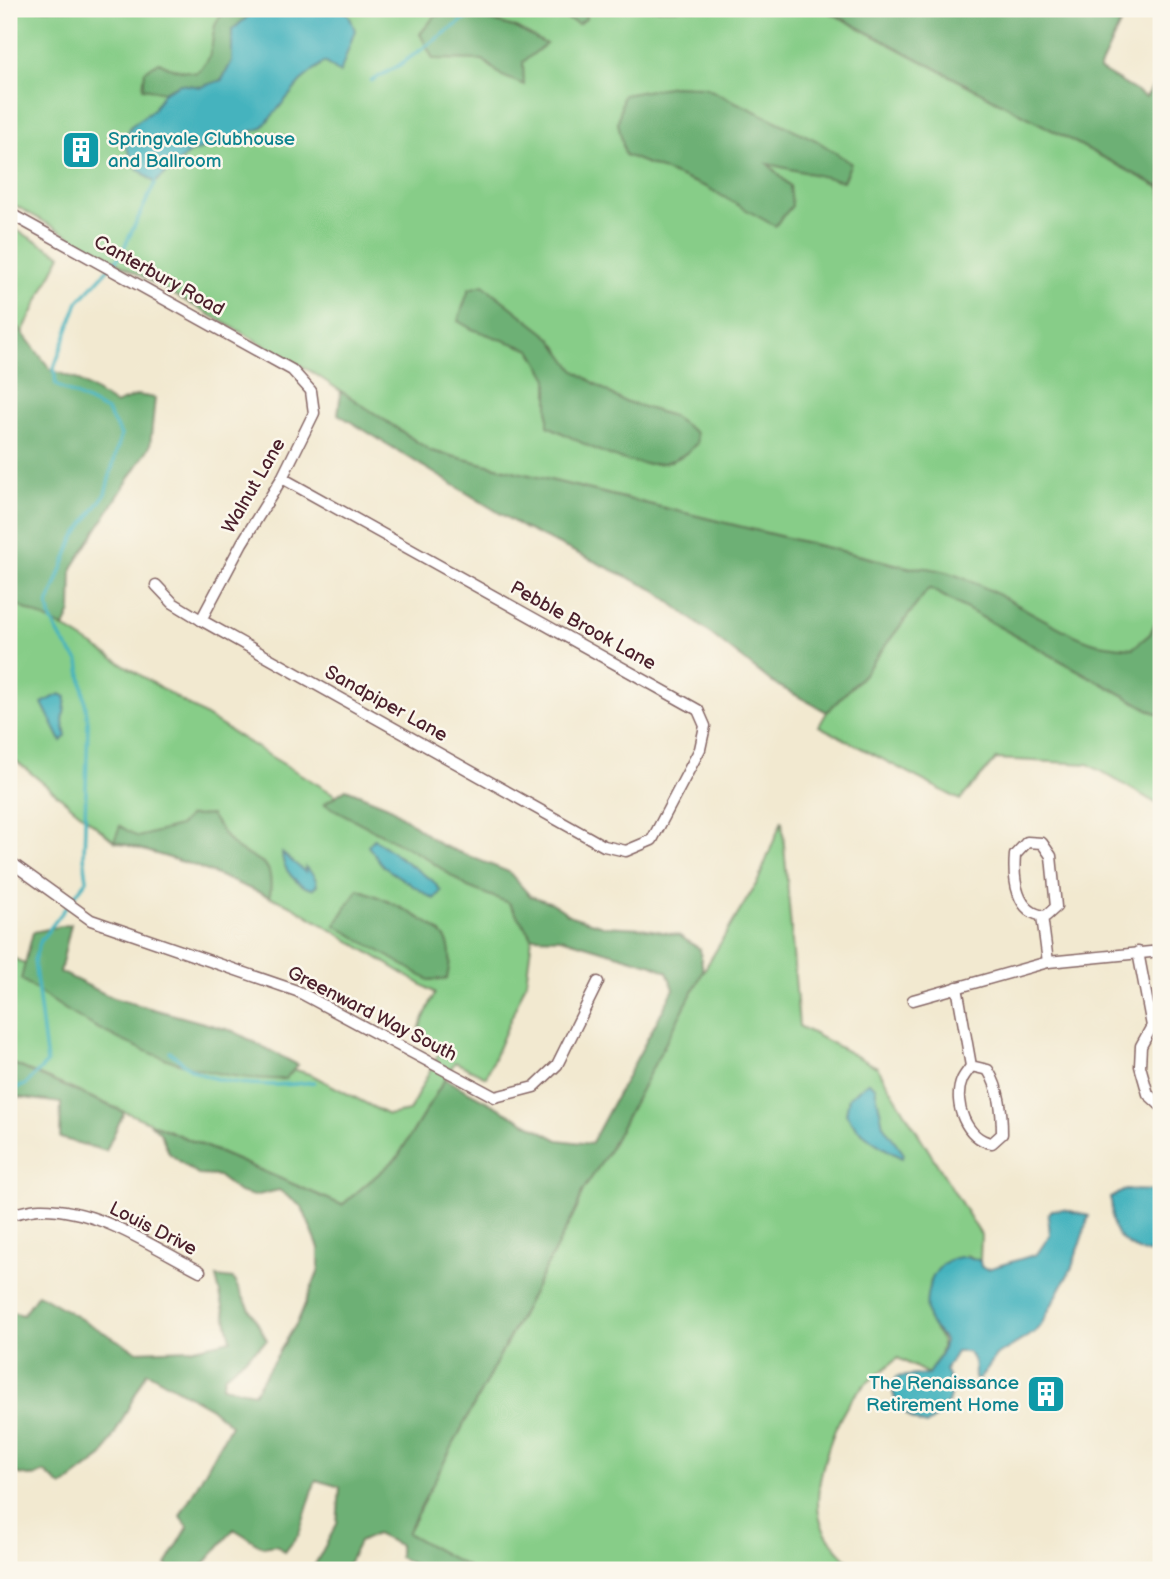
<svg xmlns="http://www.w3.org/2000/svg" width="1170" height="1579" font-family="'Balsamiq Sans',sans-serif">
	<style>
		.green { fill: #87cd88; stroke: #68765a; stroke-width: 2 }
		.forest { fill: #6db074; stroke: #5c6850; stroke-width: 2 }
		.water { fill: #44b3be; stroke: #476974; stroke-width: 2 }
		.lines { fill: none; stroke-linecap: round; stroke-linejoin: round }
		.stream { stroke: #44b3be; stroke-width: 3.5 }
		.minor-casing { stroke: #856665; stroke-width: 13 }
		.minor { stroke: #fff; stroke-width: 10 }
		.labels { text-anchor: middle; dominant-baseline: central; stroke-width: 5; stroke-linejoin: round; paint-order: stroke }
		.culture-label { font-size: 19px; fill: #0d838f; stroke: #fbf7ec; text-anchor: start }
		.street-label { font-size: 19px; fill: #4a1f2b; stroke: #fbf7ec }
	</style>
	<rect width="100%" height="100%" fill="#fbf7ec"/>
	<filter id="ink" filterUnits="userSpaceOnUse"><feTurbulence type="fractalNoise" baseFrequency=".0143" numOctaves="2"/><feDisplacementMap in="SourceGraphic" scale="14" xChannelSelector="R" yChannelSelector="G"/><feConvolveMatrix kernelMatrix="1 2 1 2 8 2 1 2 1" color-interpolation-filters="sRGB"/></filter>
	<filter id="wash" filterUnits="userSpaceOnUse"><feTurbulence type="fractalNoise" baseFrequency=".00686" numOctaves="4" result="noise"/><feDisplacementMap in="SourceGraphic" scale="28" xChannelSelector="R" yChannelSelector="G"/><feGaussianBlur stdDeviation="1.57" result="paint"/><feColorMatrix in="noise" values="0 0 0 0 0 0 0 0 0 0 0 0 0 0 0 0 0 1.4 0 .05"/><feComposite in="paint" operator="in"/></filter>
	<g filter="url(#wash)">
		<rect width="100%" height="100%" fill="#f2e9d0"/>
		<!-- green -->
		<g class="green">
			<path d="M 9,9 L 824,9 L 1161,188 L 1161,703 L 920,570 L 431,451 L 312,372 L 9,202 Z"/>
			<path d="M 9,226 L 61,255 L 9,359 Z"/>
			<path d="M 9,436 L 18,599 L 275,759 L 503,895 L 532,937 L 526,983 L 486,1077 L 455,1062 L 397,1158 L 342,1205 L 9,1062 L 9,956 L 88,996 L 194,1038 L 312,1075 L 388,1115 L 409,1111 L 440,1051 L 415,1038 L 435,993 L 292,906 L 193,865 L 114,841 L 9,755 Z"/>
			<path d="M 929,588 L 1161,716 L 1161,806 L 1088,764 L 996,759 L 960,800 L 819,726 L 827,712 L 863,675 Z"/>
			<path d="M 782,820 L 799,1026 L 877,1067 L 981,1235 L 980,1261 L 966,1255 L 934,1329 C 950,1346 939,1356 928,1374 L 898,1358 C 881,1372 858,1387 847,1406 C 831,1432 812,1488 820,1519 C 825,1539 844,1557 858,1570 L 473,1570 L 407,1533 L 577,1208 L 582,1192 L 607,1154 L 689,995 L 758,881 Z"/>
		</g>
		<!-- forest -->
		<g class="forest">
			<path d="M 230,9 L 257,9 L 232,30 L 232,61 L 222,80 L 201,87 L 180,84 L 164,92 L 143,88 L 145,71 L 159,62 L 171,68 L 196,73 C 200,69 206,64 208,59 C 217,39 207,21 230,9 Z"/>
			<path d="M 455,9 L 516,28 L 546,44 L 523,62 L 524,85 L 502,76 L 483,60 L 433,59 L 420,34 L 434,17 Z"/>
			<path d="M 518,9 L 585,9 L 586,19 L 578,24 L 554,13 L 536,20 Z"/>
			<path d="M 824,9 L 1127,9 L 1099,69 L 1146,97 L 1161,73 L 1161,188 Z"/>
			<path d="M 673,86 L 704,87 L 816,140 L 851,163 L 843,181 L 768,164 L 790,186 L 792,206 L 775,226 L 706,187 L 625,155 L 618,123 L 623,95 Z"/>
			<path d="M 483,285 L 551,338 L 574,370 L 621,400 L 672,416 L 696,433 L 697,443 C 656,490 593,447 548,426 L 548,379 L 531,350 L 472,329 L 458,321 L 469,289 Z"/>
			<path d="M 18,327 L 51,370 L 76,379 L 115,404 L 138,395 L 155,398 L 150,446 L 72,568 L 71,611 L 64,628 L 15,604 L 9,591 L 9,346 Z"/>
			<path d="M 341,391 L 431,451 L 910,568 C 963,561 1043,627 1095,643 C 1107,646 1121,647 1133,648 L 1150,634 L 1161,610 L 1161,716 L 929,588 L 863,675 L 827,712 L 773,683 L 655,590 L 524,528 L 338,414 Z"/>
			<path d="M 346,789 L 388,806 L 441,845 L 509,872 L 530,896 L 552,903 L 571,916 L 603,926 L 642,928 L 678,935 L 700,949 L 703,972 L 607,1154 L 582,1192 L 577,1208 L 407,1533 L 473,1570 L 424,1570 L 399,1557 L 399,1545 L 376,1534 L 359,1542 L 345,1570 L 312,1570 L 337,1524 L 340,1487 L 316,1480 L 299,1534 L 285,1552 L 276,1545 L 263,1547 L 234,1529 L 199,1570 L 174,1570 L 166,1565 L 188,1527 L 180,1516 L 231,1425 L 211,1408 L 147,1372 L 103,1456 L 62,1487 L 44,1472 L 34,1477 L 9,1472 L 9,1311 L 23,1315 L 38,1294 L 136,1351 L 190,1349 L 231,1340 L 216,1277 L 233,1279 L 267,1340 L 225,1375 L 222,1387 L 254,1393 L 298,1321 L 319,1270 L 319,1248 L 302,1207 L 279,1190 L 254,1196 L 239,1192 L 218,1176 L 198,1175 L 169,1153 L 161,1134 L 150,1123 L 342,1205 L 397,1158 L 445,1079 L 558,1140 L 591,1144 L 674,989 L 667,972 L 653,965 L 561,938 L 532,937 L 509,903 L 468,887 L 423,856 L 324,804 Z"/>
			<path d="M 211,815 C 218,825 225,838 234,846 C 260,867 274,854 270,897 L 193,865 L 114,841 L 120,826 L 138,837 L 179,826 L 189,816 Z"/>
			<path d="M 358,889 C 378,896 439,923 447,941 C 453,954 449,966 447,979 L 429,980 L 335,925 Z"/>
			<path d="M 71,924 L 60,972 L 113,998 L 233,1031 L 298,1065 L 285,1079 C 193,1083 94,1034 21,979 L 33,932 Z"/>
			<path d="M 9,1062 L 124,1112 L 106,1151 L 60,1138 L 61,1103 L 17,1097 L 9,1115 Z"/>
		</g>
		<!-- water -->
		<g class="water">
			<path d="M 257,9 L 343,9 L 349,15 L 355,30 L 340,73 L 324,62 L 303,79 L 262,128 L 188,154 L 155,183 L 136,167 L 124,142 L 131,126 L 153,110 L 164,92 L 180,84 L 201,87 L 222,80 L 232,61 L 232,30 Z"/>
			<path d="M 60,694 L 66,697 L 63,722 L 66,736 L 61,741 L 42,703 Z"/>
			<path d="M 374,839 L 433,881 L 441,891 L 434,899 L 427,895 L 384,867 L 368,846 Z"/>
			<path d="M 282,853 L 305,872 L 305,867 C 312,873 316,876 317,885 L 313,889 C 297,887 282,869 282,853 Z"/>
			<path d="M 869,1082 L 875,1087 L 883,1125 L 904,1154 L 902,1158 C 881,1147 858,1134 846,1114 L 849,1097 Z"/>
			<path d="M 1125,1190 L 1161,1191 L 1161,1254 C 1141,1255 1116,1243 1112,1221 C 1110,1212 1114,1207 1110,1198 Z"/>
			<path d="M 1063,1209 L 1089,1216 L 1072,1267 L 1042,1323 L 1035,1332 L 996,1356 L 979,1380 L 975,1379 C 974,1368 977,1362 968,1352 L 956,1352 L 945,1370 C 957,1393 949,1412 926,1425 C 907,1421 885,1397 896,1377 L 928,1374 C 933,1366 943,1354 944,1345 C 946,1335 930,1328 928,1318 C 920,1284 943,1244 980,1261 L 981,1267 L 988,1269 L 1037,1254 L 1050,1235 L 1048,1214 L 1052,1210 Z"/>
		</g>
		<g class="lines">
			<!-- stream -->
			<g class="stream">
				<path d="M 371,81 L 398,66 L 469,16 L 472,9"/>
				<path d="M 170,1052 C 177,1057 184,1065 191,1069 C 222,1087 280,1087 314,1082"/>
				<path d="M 9,1091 L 25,1085 L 47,1063 L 34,960 L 41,940 L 87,880 L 84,856 L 88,722 L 79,662 L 62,640 L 51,620 L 48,605 L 73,540 L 105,494 L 121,435 L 107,411 L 56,385 L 54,368 L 78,302 L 120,256 L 155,183"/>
			</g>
		</g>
	</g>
	<g filter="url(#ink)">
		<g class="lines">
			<!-- minor casing -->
			<g class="minor-casing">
				<g id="minor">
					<path d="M 9,213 L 292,370 L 311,391 L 314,413 L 282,478 L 242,543 L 201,620"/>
					<path d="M 156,585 L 173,603 L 201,620 L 604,846 L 626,851 L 652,840 L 700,749 L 705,726 L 698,710 L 282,478"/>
					<path d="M 1027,842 L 1042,843 L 1051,856 L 1056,907 L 1046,916 C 1016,914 1013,879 1015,855 Z"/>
					<path d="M 9,861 L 91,920 L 297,991 L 495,1097 L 534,1087 L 557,1065 L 598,982"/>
					<path d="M 1042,916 L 1048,962"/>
					<path d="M 1138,952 L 1152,1026 L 1141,1046 L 1140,1066 L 1148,1094 L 1161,1106"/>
					<path d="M 957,987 L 971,1066 L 988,1070 C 1000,1090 1002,1111 1002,1134 L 992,1143 C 967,1140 952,1103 962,1080 C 964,1075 969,1070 971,1066"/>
					<path d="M 913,1000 L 1048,962 L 1161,951"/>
					<path d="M 1152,1026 L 1161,1031"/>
					<path d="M 9,1215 C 19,1213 30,1209 40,1209 C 98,1208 151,1246 200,1271"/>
				</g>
			</g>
			<!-- minor -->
			<use href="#minor" class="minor"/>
		</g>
	</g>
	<!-- icons -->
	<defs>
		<g id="building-square" transform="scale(2.0125)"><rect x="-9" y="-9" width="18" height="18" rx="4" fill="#0f9aa8" stroke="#fbf7ec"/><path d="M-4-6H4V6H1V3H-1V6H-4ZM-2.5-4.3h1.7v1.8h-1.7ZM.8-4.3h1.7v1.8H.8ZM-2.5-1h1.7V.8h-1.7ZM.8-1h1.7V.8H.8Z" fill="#fff"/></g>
	</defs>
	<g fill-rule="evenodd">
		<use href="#building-square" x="81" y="150"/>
		<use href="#building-square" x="1046" y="1394"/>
	</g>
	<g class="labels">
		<!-- culture labels -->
		<g class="culture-label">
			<text x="108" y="139">Springvale Clubhouse<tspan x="108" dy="22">and Ballroom</tspan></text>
			<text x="1019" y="1383" text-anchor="end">The Renaissance<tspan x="1019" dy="22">Retirement Home</tspan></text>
		</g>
		<!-- street labels -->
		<g class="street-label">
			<text transform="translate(159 276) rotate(29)">Canterbury Road</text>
			<text transform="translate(254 486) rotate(-60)">Walnut Lane</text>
			<text transform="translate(583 626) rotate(29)">Pebble Brook Lane</text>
			<text transform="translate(386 704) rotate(29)">Sandpiper Lane</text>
			<text transform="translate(372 1014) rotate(27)">Greenward Way South</text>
			<text transform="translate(153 1229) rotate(27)">Louis Drive</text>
		</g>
	</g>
	<!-- margin -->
	<rect width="1170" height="1579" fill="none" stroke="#fbf7ec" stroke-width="35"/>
</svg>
